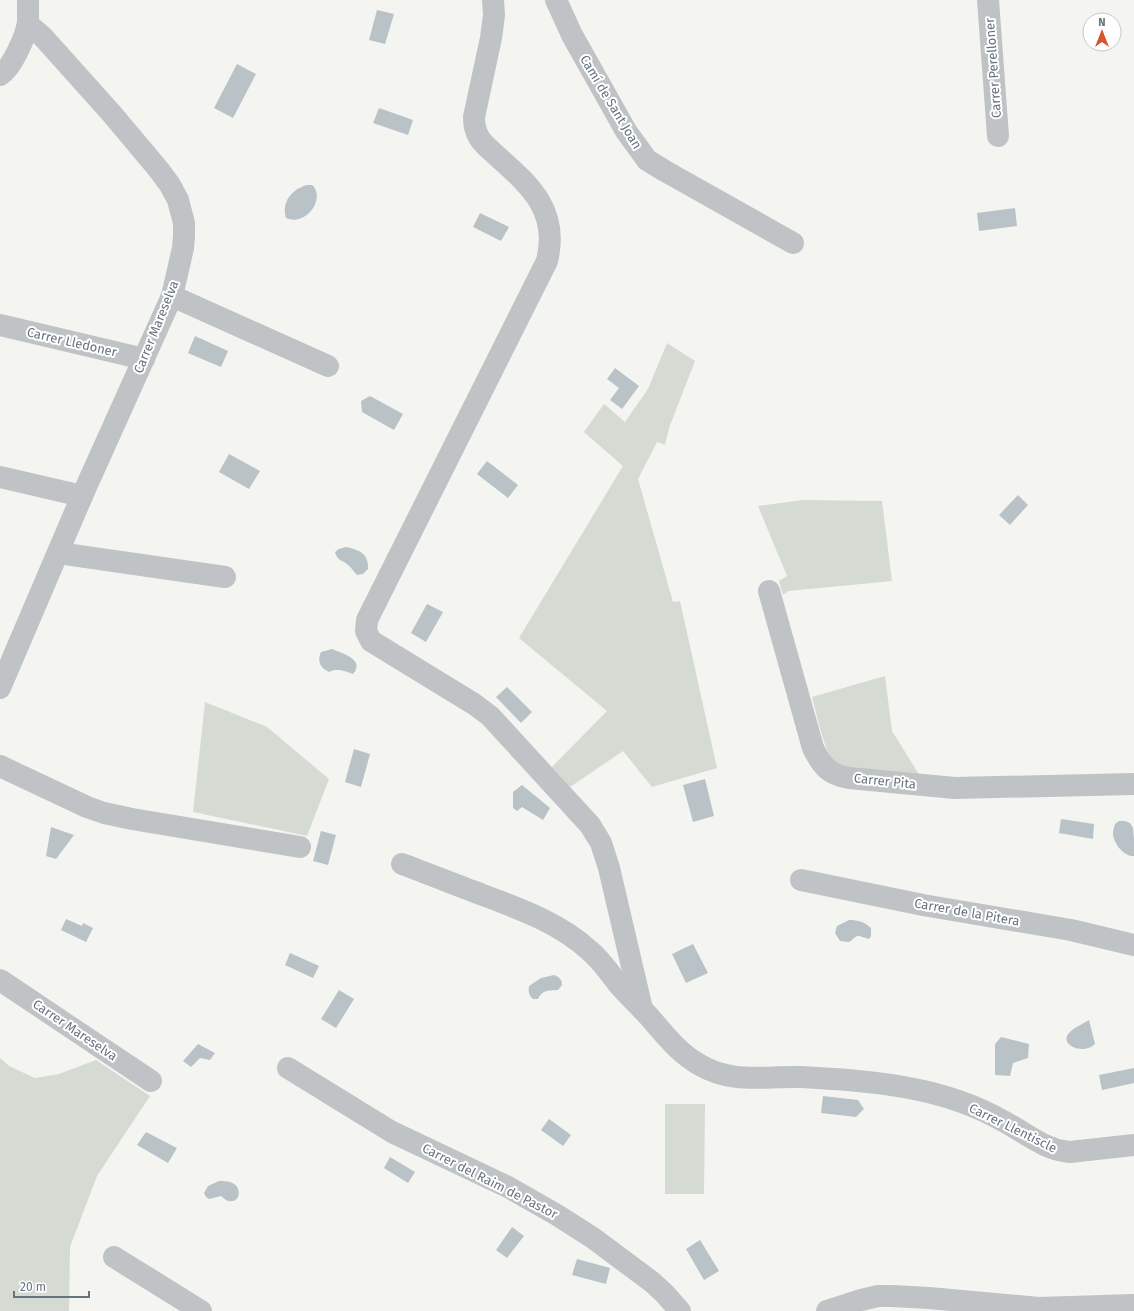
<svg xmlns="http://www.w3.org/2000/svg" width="1134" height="1311" font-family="'Fira Sans',sans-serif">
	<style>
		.green { fill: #d5dbd2 }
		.water { fill: #b9c3c7 }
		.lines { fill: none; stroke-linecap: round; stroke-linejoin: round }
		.minor { stroke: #bfc3c6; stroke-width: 22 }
		.labels { text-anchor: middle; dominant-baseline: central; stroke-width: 4; stroke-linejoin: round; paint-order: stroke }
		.street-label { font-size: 13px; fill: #65747f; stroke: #fff }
	</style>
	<rect width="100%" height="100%" fill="#f4f4f1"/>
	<!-- green -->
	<g class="green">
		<path d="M 667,343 L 695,361 L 669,428 L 665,445 L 657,442 L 638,479 L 673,602 L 680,601 L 717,768 L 652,787 L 623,751 L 570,787 L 552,767 L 607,711 L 519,638 L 623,466 L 584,432 L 604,404 L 625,422 L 648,389 Z"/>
		<path d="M 803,500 L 882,501 L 892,581 L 788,591 L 783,595 L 779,581 L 787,576 L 758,506 Z"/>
		<path d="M 885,676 L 892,731 L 920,776 C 902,775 846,774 834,761 C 823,749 817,714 812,697 Z"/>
		<path d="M 205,702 L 267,727 L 329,779 L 307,836 L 193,812 Z"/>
		<path d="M 0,1058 L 9,1066 L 35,1078 L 59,1074 L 96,1060 L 150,1096 L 97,1176 L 70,1247 L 69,1311 L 0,1311 Z"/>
		<path d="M 665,1104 L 705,1104 L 704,1194 L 665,1194 Z"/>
	</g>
	<!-- water -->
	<g class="water">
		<path d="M 377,10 L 394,14 L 385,44 L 369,40 Z"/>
		<path d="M 237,64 L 256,74 L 233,118 L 214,108 Z"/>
		<path d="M 379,108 L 413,120 L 408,135 L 373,123 Z"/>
		<path d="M 307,185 L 312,185 C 326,197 307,227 286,218 C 281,202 292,189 307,185 Z"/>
		<path d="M 1015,208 L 1017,226 L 979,231 L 977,213 Z"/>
		<path d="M 480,213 L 509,227 L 501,241 L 473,227 Z"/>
		<path d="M 195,336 L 228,351 L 221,367 L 188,353 Z"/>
		<path d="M 615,368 L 639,386 L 622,409 L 610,400 L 619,388 L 607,379 Z"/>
		<path d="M 370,396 L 403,414 L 394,430 L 362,412 L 361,401 Z"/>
		<path d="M 229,454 L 260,471 L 249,489 L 219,472 Z"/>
		<path d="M 487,461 L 518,485 L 508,498 L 477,474 Z"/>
		<path d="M 1018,495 L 1028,505 L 1010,525 L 999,515 Z"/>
		<path d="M 346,547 C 360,550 369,554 368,569 L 363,574 L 357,575 C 354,572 351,567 348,565 C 342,559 338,562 335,552 L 339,549 Z"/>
		<path d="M 427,604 L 443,612 L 426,642 L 411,633 Z"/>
		<path d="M 332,649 C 342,653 366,660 353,674 C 345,671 337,668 329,672 C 320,668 317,661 321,652 Z"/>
		<path d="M 507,687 L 532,712 L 521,723 L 496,697 Z"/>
		<path d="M 354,749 L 370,754 L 361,787 L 345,782 Z"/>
		<path d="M 705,779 L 714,816 L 693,822 L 683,785 Z"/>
		<path d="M 522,785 L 550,808 L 543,820 L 522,807 L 517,811 L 513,808 L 513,792 Z"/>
		<path d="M 1061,819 L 1094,824 L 1093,839 L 1059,833 Z"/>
		<path d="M 1119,821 L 1125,821 L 1130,823 L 1133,828 L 1134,839 L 1134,856 C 1124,857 1113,843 1113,833 C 1113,830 1114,827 1115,824 Z"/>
		<path d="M 51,827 L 74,835 L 56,859 L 46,856 Z"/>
		<path d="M 321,831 L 336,835 L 328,865 L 313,861 Z"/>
		<path d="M 66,919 L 82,926 L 83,923 L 93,928 L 86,942 L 61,930 Z"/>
		<path d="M 849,920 C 858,920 865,922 871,928 L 871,936 L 869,939 C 864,938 862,936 857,936 L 849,942 L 840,941 L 835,933 L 837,926 Z"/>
		<path d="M 693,944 L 708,973 L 686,983 L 672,954 Z"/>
		<path d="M 290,953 L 319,966 L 313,978 L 285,965 Z"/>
		<path d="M 554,975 C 560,977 562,980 562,985 L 558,990 C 548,991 543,989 538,999 L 533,999 C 529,995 528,992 529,986 L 541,978 Z"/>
		<path d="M 339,990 L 354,999 L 336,1028 L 321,1019 Z"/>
		<path d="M 1089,1020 L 1095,1044 C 1083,1056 1057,1044 1070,1032 C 1075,1027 1083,1024 1089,1020 Z"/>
		<path d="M 1001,1037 L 1029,1044 L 1028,1058 L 1013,1063 L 1010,1076 L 995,1075 L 995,1044 Z"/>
		<path d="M 198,1044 L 215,1053 L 210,1060 L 200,1058 L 191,1067 L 183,1061 Z"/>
		<path d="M 1134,1068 L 1134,1083 L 1102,1090 L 1099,1075 Z"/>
		<path d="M 823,1096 L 858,1100 L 864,1109 L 856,1117 L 821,1113 Z"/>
		<path d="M 549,1119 L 571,1135 L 563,1146 L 541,1130 Z"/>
		<path d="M 146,1132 L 177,1148 L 168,1163 L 137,1145 Z"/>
		<path d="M 390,1157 L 415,1172 L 408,1183 L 384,1168 Z"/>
		<path d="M 219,1181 C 224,1181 230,1181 234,1184 C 242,1189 240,1203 229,1201 C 226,1201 224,1198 221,1196 L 209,1199 L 206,1197 L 204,1193 L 208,1186 Z"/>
		<path d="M 512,1227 L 524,1236 L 507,1258 L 496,1250 Z"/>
		<path d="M 700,1240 L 719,1271 L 704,1280 L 686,1249 Z"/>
		<path d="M 577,1259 L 610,1268 L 606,1284 L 572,1275 Z"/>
	</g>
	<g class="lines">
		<!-- minor -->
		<g class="minor">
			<path d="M 493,0 L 494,15 L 491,38 L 474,117 C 474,138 484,144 498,157 C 532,187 559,212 547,261 L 367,620 L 366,631 L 371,641 L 474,704 L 490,716 L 590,825 L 601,843 L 609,868 L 642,1009"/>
			<path d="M 556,0 L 572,35 L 626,131 L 647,160 L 665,171 L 793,243"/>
			<path d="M 988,0 L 998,136"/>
			<path d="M 0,75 C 12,68 26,36 28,22 C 28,15 28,7 28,0"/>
			<path d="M 172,296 L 328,366"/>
			<path d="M 0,325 L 144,359"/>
			<path d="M 0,477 L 82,496"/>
			<path d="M 58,553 L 225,577"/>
			<path d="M 769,591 L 813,748 C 822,766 828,774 849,778 L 955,788 L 1134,784"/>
			<path d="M 0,688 L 82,496 L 172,296 L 183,248 L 184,236 L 184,223 L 178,200 L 170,185 L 159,170 L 112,114 L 43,37 L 28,24"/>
			<path d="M 0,766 L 87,807 L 104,813 L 132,819 L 300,847"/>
			<path d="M 402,864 C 429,874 456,885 483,895 C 520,909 560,923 590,951 C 602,961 610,974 619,985 C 627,994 635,1002 643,1010 C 661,1029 676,1052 700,1065 C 732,1084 764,1076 800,1077 C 836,1079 873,1081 909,1088 C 942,1094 977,1106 1005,1122 C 1027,1134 1045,1150 1070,1152 L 1134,1145"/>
			<path d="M 801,880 L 923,905 L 1071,930 L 1134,945"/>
			<path d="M 0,980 L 151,1081"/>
			<path d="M 288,1068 L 392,1132 L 508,1187 L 557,1215 L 593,1238 L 652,1282 L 664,1293 L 680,1311"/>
			<path d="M 114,1257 L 201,1311"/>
			<path d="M 827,1311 L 861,1300 L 878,1296 L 892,1296 L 929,1298 L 1039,1308 L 1134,1305"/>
		</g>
	</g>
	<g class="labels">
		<!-- street labels -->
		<g class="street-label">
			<text transform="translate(993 68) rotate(-94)">Carrer Perelloner</text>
			<text transform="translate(611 102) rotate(59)">Camí de Sant Joan</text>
			<text transform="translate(156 327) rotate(-68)">Carrer Mareselva</text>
			<text transform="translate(72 342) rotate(13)">Carrer Lledoner</text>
			<text transform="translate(885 781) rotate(6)">Carrer Pita</text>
			<text transform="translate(967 912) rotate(10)">Carrer de la Pitera</text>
			<text transform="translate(75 1030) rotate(34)">Carrer Mareselva</text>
			<text transform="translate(1013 1128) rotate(26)">Carrer Llentiscle</text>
			<text transform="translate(490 1181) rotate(27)">Carrer del Raim de Pastor</text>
		</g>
	</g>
	<!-- north arrow -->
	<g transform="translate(1102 32)"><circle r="19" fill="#ffffff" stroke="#c1c7cc"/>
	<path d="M0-3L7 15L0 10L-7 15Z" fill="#d55730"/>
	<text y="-6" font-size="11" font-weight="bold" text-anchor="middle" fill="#65747f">N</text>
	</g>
	<!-- scale -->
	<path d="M14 1291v6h75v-6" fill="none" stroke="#65747f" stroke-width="2"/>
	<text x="20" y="1291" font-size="12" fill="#65747f" stroke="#ffffff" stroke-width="3" paint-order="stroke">20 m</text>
</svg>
